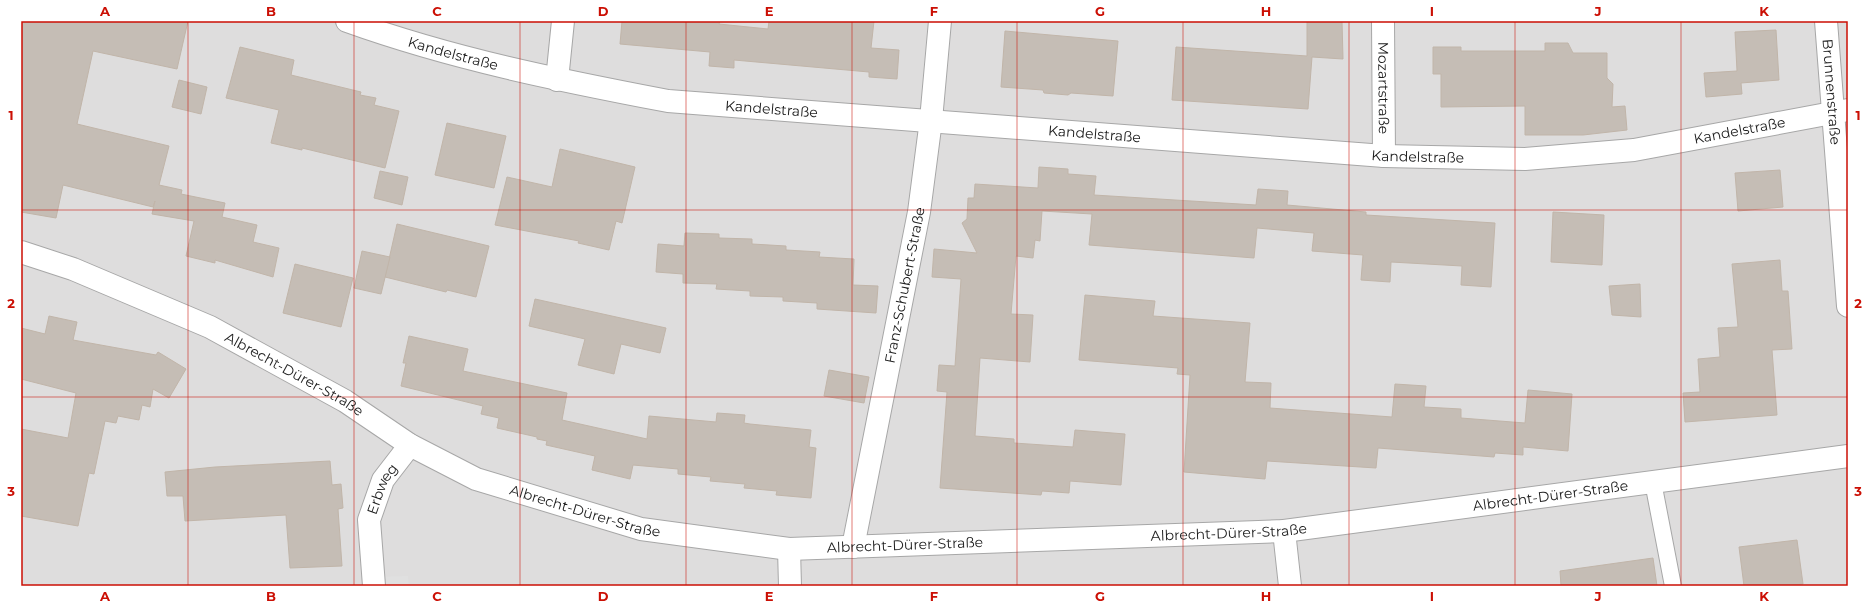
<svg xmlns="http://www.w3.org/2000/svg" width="1869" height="607" font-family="Montserrat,sans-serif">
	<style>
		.residential { fill: #dedddd }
		.parking { fill: #e0e0e0 }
		.building { fill: #c5bdb5; stroke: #c1b5a9 }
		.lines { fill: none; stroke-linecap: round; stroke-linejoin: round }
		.lane-casing { stroke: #a7a7a7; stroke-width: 18 }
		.street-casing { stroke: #a7a7a7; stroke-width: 24 }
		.lane { stroke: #fff; stroke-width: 16 }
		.street { stroke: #fff; stroke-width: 22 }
		.grid { fill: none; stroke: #cb0f04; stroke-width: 1; stroke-opacity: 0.55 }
		.labels { text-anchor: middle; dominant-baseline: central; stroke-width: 3.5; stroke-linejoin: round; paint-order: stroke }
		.street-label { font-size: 14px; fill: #202020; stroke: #fff }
		.neatline { fill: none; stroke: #cb0f04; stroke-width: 1.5 }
		.grid-label { font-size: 13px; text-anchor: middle; font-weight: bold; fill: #cb0f04 }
	</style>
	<rect width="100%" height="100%" fill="#f0ede6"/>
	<!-- residential -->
	<rect class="residential" x="21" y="21" width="1827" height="565"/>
	<!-- parking -->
	<path class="parking" d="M 408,576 L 409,586 L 374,586 L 373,577 Z"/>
	<!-- building -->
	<g class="building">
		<path d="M 21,21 L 188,21 L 177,69 L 93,51 L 77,124 L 169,146 L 159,185 L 182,190 L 181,194 L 225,203 L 222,217 L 257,225 L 253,242 L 279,248 L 273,277 L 215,260 L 215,263 L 186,256 L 194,221 L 152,214 L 155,201 L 153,207 L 63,185 L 56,218 L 21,212 Z"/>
		<path d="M 622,21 L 720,21 L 719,24 L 768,29 L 769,21 L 874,21 L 871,48 L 899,50 L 897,79 L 869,77 L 869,72 L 734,60 L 734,68 L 709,66 L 710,52 L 620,44 Z"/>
		<path d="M 1307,21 L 1342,21 L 1343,59 L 1312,57 L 1308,109 L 1172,100 L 1176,47 L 1307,56 Z"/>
		<path d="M 1776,30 L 1779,80 L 1741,83 L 1742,94 L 1706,97 L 1704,73 L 1737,71 L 1735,32 Z"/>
		<path d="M 1005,31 L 1118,41 L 1113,96 L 1071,93 L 1068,95 L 1044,93 L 1043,90 L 1001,87 Z"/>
		<path d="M 1545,43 L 1568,43 L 1573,53 L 1607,53 L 1607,78 L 1613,84 L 1612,107 L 1625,106 L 1627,130 L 1583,135 L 1525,135 L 1525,106 L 1441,107 L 1441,74 L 1433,74 L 1433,47 L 1461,47 L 1461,51 L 1545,51 Z"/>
		<path d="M 240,47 L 294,60 L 291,75 L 361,92 L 360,95 L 376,98 L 374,105 L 399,111 L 385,168 L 302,148 L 302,150 L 271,143 L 279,110 L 226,98 Z"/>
		<path d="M 179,80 L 207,87 L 201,114 L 172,107 Z"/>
		<path d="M 447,123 L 506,136 L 494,188 L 435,175 Z"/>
		<path d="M 560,149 L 635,167 L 622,223 L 616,221 L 609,250 L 578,243 L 579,241 L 495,225 L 507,177 L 552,187 Z"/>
		<path d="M 1039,167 L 1068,169 L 1068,174 L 1096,176 L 1094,195 L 1256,205 L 1258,189 L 1288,191 L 1287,205 L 1366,212 L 1366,215 L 1495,223 L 1491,287 L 1461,285 L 1462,266 L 1391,262 L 1390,282 L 1361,280 L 1363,255 L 1312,251 L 1314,233 L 1257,228 L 1254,258 L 1089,245 L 1092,214 L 1042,211 L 1040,241 L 1035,240 L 1033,258 L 1016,256 L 1011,314 L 1033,315 L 1030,362 L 980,358 L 975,436 L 1014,439 L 1014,443 L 1073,447 L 1075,430 L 1125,434 L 1121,485 L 1070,481 L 1069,493 L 1042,491 L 1041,495 L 940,488 L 947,392 L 937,391 L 939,365 L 955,366 L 961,279 L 932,277 L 934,249 L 977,253 L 962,223 L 967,219 L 968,198 L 974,198 L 975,184 L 1038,188 Z"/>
		<path d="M 1780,170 L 1783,207 L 1738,211 L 1735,173 Z"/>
		<path d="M 380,171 L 408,177 L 402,205 L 374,198 Z"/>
		<path d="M 1553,212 L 1604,215 L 1602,265 L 1551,262 Z"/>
		<path d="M 397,224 L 489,246 L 476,297 L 447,290 L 446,292 L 385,277 Z"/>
		<path d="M 685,233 L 719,234 L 719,238 L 752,239 L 752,244 L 786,246 L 786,250 L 820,252 L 819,257 L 854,259 L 853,285 L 878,286 L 876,313 L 817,309 L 817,303 L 783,301 L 783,297 L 750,296 L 750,291 L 716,289 L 717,284 L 683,283 L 683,274 L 656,272 L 658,244 L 684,246 Z"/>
		<path d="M 362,251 L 390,257 L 381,294 L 354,288 Z"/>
		<path d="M 1780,260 L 1782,291 L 1788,291 L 1792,349 L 1772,350 L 1777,415 L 1685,422 L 1683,393 L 1700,392 L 1698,359 L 1720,357 L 1718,328 L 1738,327 L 1732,264 Z"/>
		<path d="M 295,264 L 353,278 L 341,327 L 283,313 Z"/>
		<path d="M 1640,284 L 1641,317 L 1612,315 L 1609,286 Z"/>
		<path d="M 1085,295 L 1155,301 L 1153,316 L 1250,323 L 1245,382 L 1271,383 L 1270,408 L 1392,417 L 1395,384 L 1426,386 L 1424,407 L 1461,409 L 1461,418 L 1525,423 L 1528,390 L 1572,394 L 1568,451 L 1523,447 L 1523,455 L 1495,453 L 1494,457 L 1378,448 L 1376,468 L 1267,461 L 1265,479 L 1184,472 L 1190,375 L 1177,374 L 1178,368 L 1079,360 Z"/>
		<path d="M 535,299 L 666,328 L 660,353 L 621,344 L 614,374 L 578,365 L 585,339 L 529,326 Z"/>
		<path d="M 49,316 L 77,322 L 73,340 L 156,355 L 158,352 L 186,369 L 169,398 L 153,389 L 150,407 L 142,405 L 139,420 L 118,416 L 116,423 L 105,421 L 94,474 L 89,473 L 78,526 L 21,516 L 21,429 L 68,438 L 76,393 L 21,379 L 21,328 L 45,334 Z"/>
		<path d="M 409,336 L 468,349 L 463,371 L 567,393 L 562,420 L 647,439 L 649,416 L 716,422 L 717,413 L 745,415 L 744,423 L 750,424 L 811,430 L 809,447 L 816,448 L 811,498 L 776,495 L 777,491 L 744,488 L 745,484 L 710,481 L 711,477 L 678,474 L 678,469 L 633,465 L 630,479 L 592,470 L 595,456 L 546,445 L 547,441 L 537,439 L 537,437 L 497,428 L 499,418 L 481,414 L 483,406 L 401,386 L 406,363 L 403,363 Z"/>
		<path d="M 829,370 L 869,377 L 864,403 L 824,396 Z"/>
		<path d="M 330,461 L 332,485 L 341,484 L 343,508 L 338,509 L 342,566 L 290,568 L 286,515 L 185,521 L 183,496 L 167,496 L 165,472 L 215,467 Z"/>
		<path d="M 1797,540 L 1803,584 L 1787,586 L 1744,586 L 1739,547 Z"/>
		<path d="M 1653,558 L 1657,586 L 1561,586 L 1560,571 Z"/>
	</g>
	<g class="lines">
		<!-- lane casing -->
		<g class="lane-casing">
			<path id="lane" d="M 1653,482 L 1673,586"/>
		</g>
		<!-- street casing -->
		<g class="street-casing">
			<g id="street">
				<path id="s1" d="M 347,21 C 453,59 558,80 668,101 L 1384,156 L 1525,159 L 1634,150 L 1848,110"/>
				<path id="s2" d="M 1383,21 L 1384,156"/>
				<path id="s3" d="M 1826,21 L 1848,306"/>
				<path d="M 557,80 L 563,21"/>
				<path id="s4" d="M 21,252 L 73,269 L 210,327 L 345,401 L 410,445 L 476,479 L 641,529 L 789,549 L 1284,531 L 1848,456"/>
				<path d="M 1284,531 L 1290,586"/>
				<path id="s5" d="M 853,547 L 919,212 L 931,120 L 940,21"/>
				<path d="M 789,549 L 790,586"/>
				<path id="s6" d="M 374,586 L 369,520 L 383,480 L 410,445"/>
			</g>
		</g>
		<!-- lane -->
		<use href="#lane" class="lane"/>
		<!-- street -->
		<use href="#street" class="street"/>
	</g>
	<!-- grid -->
	<path class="grid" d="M 188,21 L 188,586M 354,21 L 354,586M 520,21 L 520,586M 686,21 L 686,586M 852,21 L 852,586M 1017,21 L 1017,586M 1183,21 L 1183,586M 1349,21 L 1349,586M 1515,21 L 1515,586M 1681,21 L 1681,586M 21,210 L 1848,210M 21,397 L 1848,397"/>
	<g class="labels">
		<!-- street labels -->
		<g class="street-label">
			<text stroke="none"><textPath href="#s1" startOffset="111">Kandelstraße</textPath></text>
			<text stroke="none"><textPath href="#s2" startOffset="67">Mozartstraße</textPath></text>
			<text stroke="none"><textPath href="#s3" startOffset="71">Brunnenstraße</textPath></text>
			<text stroke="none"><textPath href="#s1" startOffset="435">Kandelstraße</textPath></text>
			<text stroke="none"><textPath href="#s1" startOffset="1407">Kandelstraße</textPath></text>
			<text stroke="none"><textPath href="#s1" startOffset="759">Kandelstraße</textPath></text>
			<text stroke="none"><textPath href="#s1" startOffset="1083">Kandelstraße</textPath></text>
			<text stroke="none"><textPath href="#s5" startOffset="267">Franz-Schubert-Straße</textPath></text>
			<text stroke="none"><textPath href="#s4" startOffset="300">Albrecht-Dürer-Straße</textPath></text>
			<text stroke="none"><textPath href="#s6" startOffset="100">Erbweg</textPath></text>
			<text stroke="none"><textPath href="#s4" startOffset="1596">Albrecht-Dürer-Straße</textPath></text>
			<text stroke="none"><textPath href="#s4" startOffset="624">Albrecht-Dürer-Straße</textPath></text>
			<text stroke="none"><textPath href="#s4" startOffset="1272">Albrecht-Dürer-Straße</textPath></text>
			<text stroke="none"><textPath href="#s4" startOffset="948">Albrecht-Dürer-Straße</textPath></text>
		</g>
	</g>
	<!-- border -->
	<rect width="1869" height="607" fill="none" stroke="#ffffff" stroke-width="44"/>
	<rect x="22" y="22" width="1825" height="563" class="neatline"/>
	<g class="grid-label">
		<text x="105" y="16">A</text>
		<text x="271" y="16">B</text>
		<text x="437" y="16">C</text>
		<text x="603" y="16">D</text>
		<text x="769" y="16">E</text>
		<text x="934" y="16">F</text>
		<text x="1100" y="16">G</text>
		<text x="1266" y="16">H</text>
		<text x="1432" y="16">I</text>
		<text x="1598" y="16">J</text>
		<text x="1764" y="16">K</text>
		<text x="11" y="120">1</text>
		<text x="1858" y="120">1</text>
		<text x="11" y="308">2</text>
		<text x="1858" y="308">2</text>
		<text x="11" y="496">3</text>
		<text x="1858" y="496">3</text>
		<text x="105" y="601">A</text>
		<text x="271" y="601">B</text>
		<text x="437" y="601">C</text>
		<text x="603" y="601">D</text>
		<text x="769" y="601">E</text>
		<text x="934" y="601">F</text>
		<text x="1100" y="601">G</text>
		<text x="1266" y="601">H</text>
		<text x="1432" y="601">I</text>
		<text x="1598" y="601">J</text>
		<text x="1764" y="601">K</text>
	</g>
</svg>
